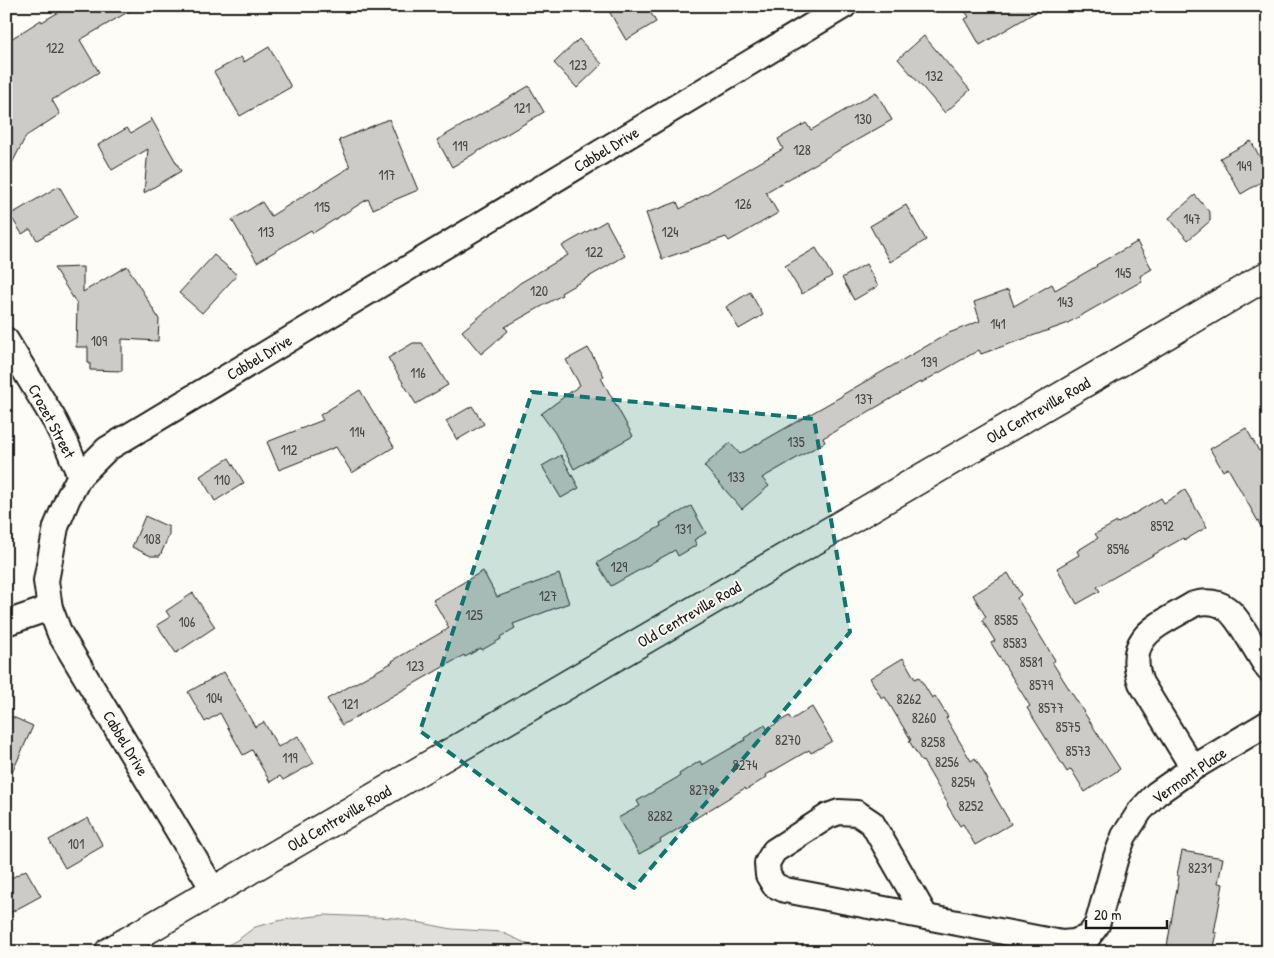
<svg xmlns="http://www.w3.org/2000/svg" width="1274" height="958" font-family="'Patrick Hand',sans-serif">
	<style>
		.green { fill: #e0dfdb; stroke: #7e7e7c }
		.building { fill: #cccbc8; stroke: #1c1c1c }
		.lines { fill: none; stroke-linecap: round; stroke-linejoin: round }
		.street-casing { stroke: #1c1c1c; stroke-width: 28 }
		.secondary-casing { stroke: #1c1c1c; stroke-width: 31 }
		.street { stroke: #fdfcf7; stroke-width: 24 }
		.secondary { stroke: #fdfcf7; stroke-width: 28 }
		.marked { fill: #0f766e; fill-opacity: 0.2; stroke: #0f766e; stroke-width: 4; stroke-dasharray: 10 6; stroke-linejoin: round }
		.labels { text-anchor: middle; dominant-baseline: central; stroke-width: 4; stroke-linejoin: round; paint-order: stroke }
		.number-label { font-size: 14px; fill: #484847 }
		.street-label { font-size: 16px; fill: #1c1c1c; stroke: #fdfcf7 }
	</style>
	<rect width="100%" height="100%" fill="#fdfcf7"/>
	<filter id="ink" filterUnits="userSpaceOnUse"><feTurbulence type="fractalNoise" baseFrequency=".02" numOctaves="2"/><feDisplacementMap in="SourceGraphic" scale="10" xChannelSelector="R" yChannelSelector="G"/><feConvolveMatrix kernelMatrix="1 2 1 2 8 2 1 2 1" color-interpolation-filters="sRGB"/></filter>
	<g filter="url(#ink)">
		<!-- green -->
		<path class="green" d="M 325,915 L 396,918 L 452,929 L 501,932 L 545,952 L 177,952 L 184,948 L 199,951 L 219,950 L 239,939 L 255,927 L 282,920 Z"/>
		<!-- building -->
		<g class="building">
			<path d="M 69,6 L 138,6 L 80,40 L 99,72 L 52,100 L 60,114 L 26,136 L 6,175 L 6,42 L 41,20 L 42,22 Z"/>
			<path d="M 606,6 L 647,6 L 656,22 L 626,40 Z"/>
			<path d="M 962,6 L 1046,6 L 980,45 L 965,19 L 969,17 Z"/>
			<path d="M 924,36 L 970,90 L 945,113 L 898,59 Z"/>
			<path d="M 579,39 L 602,64 L 577,88 L 554,63 Z"/>
			<path d="M 269,47 L 291,87 L 240,116 L 214,72 L 241,57 L 244,62 Z"/>
			<path d="M 529,86 L 544,112 L 452,167 L 437,140 Z"/>
			<path d="M 876,92 L 892,120 L 766,192 L 778,213 L 729,241 L 726,237 L 662,259 L 646,213 L 677,202 L 680,209 L 783,149 L 778,139 L 806,123 L 811,130 Z"/>
			<path d="M 151,118 L 181,171 L 144,193 L 148,149 L 112,170 L 98,145 L 127,128 L 131,133 L 151,121 Z"/>
			<path d="M 389,119 L 418,190 L 373,209 L 368,199 L 313,233 L 311,230 L 257,262 L 232,220 L 262,202 L 271,216 L 350,167 L 339,140 Z"/>
			<path d="M 1251,141 L 1268,172 L 1268,178 L 1241,194 L 1220,158 Z"/>
			<path d="M 59,186 L 77,217 L 37,240 L 30,229 L 22,234 L 10,215 Z"/>
			<path d="M 1195,195 L 1210,213 L 1210,221 L 1188,240 L 1169,218 Z"/>
			<path d="M 906,205 L 926,240 L 890,262 L 870,226 Z"/>
			<path d="M 606,221 L 625,256 L 561,293 L 562,295 L 505,327 L 508,331 L 481,354 L 462,331 L 520,283 L 568,255 L 562,246 Z"/>
			<path d="M 1137,242 L 1152,269 L 1140,276 L 1142,281 L 1066,324 L 981,354 L 979,350 L 921,383 L 920,382 L 823,438 L 825,442 L 762,478 L 769,486 L 742,509 L 704,466 L 730,443 L 740,454 L 842,396 L 842,395 L 949,333 L 980,321 L 974,302 L 1008,290 L 1014,306 L 1052,284 L 1055,290 L 1097,266 L 1096,265 Z"/>
			<path d="M 816,248 L 832,276 L 802,294 L 785,266 Z"/>
			<path d="M 214,255 L 237,275 L 202,313 L 179,293 Z"/>
			<path d="M 866,264 L 878,286 L 854,300 L 842,278 Z"/>
			<path d="M 127,266 L 159,319 L 158,341 L 122,339 L 122,371 L 90,370 L 90,363 L 88,363 L 88,347 L 76,347 L 77,304 L 54,268 L 83,267 L 83,292 Z"/>
			<path d="M 750,292 L 763,315 L 739,329 L 726,307 Z"/>
			<path d="M 413,343 L 422,343 L 448,385 L 416,404 L 388,358 Z"/>
			<path d="M 588,348 L 604,376 L 601,378 L 633,436 L 574,469 L 555,433 L 541,414 L 580,385 L 566,360 Z"/>
			<path d="M 360,390 L 394,447 L 352,473 L 336,447 L 279,470 L 267,442 L 323,420 L 320,415 Z"/>
			<path d="M 472,406 L 484,424 L 457,440 L 446,421 Z"/>
			<path d="M 1246,428 L 1259,451 L 1268,445 L 1268,539 L 1228,468 L 1223,471 L 1210,449 Z"/>
			<path d="M 561,455 L 579,488 L 561,498 L 542,466 Z"/>
			<path d="M 229,458 L 244,483 L 215,501 L 200,476 Z"/>
			<path d="M 1185,490 L 1207,527 L 1185,540 L 1183,538 L 1097,587 L 1100,591 L 1077,604 L 1057,568 L 1079,555 L 1077,551 L 1098,538 L 1095,534 L 1117,522 L 1118,523 L 1161,498 L 1164,503 Z"/>
			<path d="M 691,506 L 706,533 L 694,540 L 697,545 L 678,556 L 675,550 L 611,586 L 597,563 L 661,526 L 660,523 Z"/>
			<path d="M 145,516 L 169,527 L 169,535 L 160,556 L 151,556 L 132,547 Z"/>
			<path d="M 483,571 L 497,597 L 559,574 L 569,603 L 513,624 L 515,628 L 500,637 L 501,639 L 482,650 L 481,648 L 465,657 L 464,655 L 342,725 L 327,699 L 393,662 L 392,661 L 449,628 L 433,600 Z"/>
			<path d="M 1008,573 L 1021,595 L 1017,598 L 1055,660 L 1052,662 L 1120,769 L 1085,792 L 1071,769 L 1067,772 L 1027,708 L 1030,706 L 991,643 L 995,641 L 982,620 L 986,617 L 973,595 Z"/>
			<path d="M 193,593 L 215,627 L 176,653 L 157,625 L 170,617 L 166,611 Z"/>
			<path d="M 903,658 L 915,679 L 919,677 L 932,698 L 935,696 L 948,717 L 946,718 L 971,761 L 975,758 L 988,780 L 986,781 L 1011,824 L 975,845 L 963,824 L 960,826 L 947,805 L 948,804 L 923,761 L 922,762 L 909,741 L 911,740 L 885,697 L 882,699 L 870,678 Z"/>
			<path d="M 224,672 L 255,727 L 264,722 L 278,747 L 298,736 L 314,763 L 283,780 L 280,776 L 270,782 L 252,750 L 243,755 L 220,713 L 205,722 L 188,692 Z"/>
			<path d="M 812,707 L 832,741 L 811,753 L 809,750 L 766,775 L 767,777 L 746,790 L 745,788 L 660,840 L 661,842 L 639,854 L 618,818 L 640,806 L 637,801 L 680,776 L 679,774 L 700,761 L 702,765 L 745,740 L 744,738 L 765,725 L 767,729 L 789,716 L 791,720 Z"/>
			<path d="M 6,714 L 33,726 L 6,786 Z"/>
			<path d="M 88,818 L 103,846 L 65,868 L 49,840 Z"/>
			<path d="M 1182,851 L 1223,858 L 1218,883 L 1223,884 L 1214,933 L 1217,933 L 1213,952 L 1166,952 L 1179,876 L 1177,875 Z"/>
			<path d="M 26,870 L 41,896 L 6,915 L 6,881 Z"/>
		</g>
		<g class="lines">
			<!-- street casing -->
			<g class="street-casing">
				<g id="street">
					<path d="M 6,340 L 55,421 L 66,443 L 80,476"/>
					<path d="M 6,623 L 50,608"/>
					<path d="M 1193,768 L 1141,683 C 1123,635 1160,625 1194,604 C 1223,597 1233,612 1247,635 C 1254,646 1261,658 1268,669"/>
					<path d="M 839,812 L 857,813 L 872,823 L 926,917 L 785,890 L 774,885 L 768,875 L 767,863 L 774,851 L 828,816 Z"/>
					<path d="M 214,891 L 60,634 L 50,608 L 46,581 L 56,527 L 68,498 L 80,476 L 107,449 L 844,6"/>
					<path d="M 926,917 L 1062,943 L 1074,942 L 1088,937 L 1097,925 L 1116,857 L 1124,836 L 1140,811 L 1156,794 L 1193,768 L 1268,723"/>
				</g>
			</g>
			<!-- secondary casing -->
			<g class="secondary-casing">
				<path id="secondary" d="M 109,952 L 1139,351 L 1268,275"/>
			</g>
			<!-- street -->
			<use href="#street" class="street"/>
			<!-- secondary -->
			<use href="#secondary" class="secondary"/>
		</g>
	</g>
	<!-- marked area -->
	<path class="marked" d="M 532,392 L 814,419 L 850,632 L 634,888 L 420,731 Z"/>
	<g class="labels">
		<!-- number labels -->
		<g class="number-label">
			<text x="55" y="47">122</text>
			<text x="578" y="64">123</text>
			<text x="934" y="75">132</text>
			<text x="522" y="107">121</text>
			<text x="863" y="118">130</text>
			<text x="460" y="145">119</text>
			<text x="802" y="149">128</text>
			<text x="1244" y="165">149</text>
			<text x="387" y="174">117</text>
			<text x="743" y="203">126</text>
			<text x="322" y="206">115</text>
			<text x="1192" y="218">147</text>
			<text x="266" y="231">113</text>
			<text x="670" y="231">124</text>
			<text x="594" y="251">122</text>
			<text x="1123" y="272">145</text>
			<text x="539" y="290">120</text>
			<text x="1065" y="301">143</text>
			<text x="998" y="323">141</text>
			<text x="99" y="340">109</text>
			<text x="929" y="361">139</text>
			<text x="418" y="372">116</text>
			<text x="864" y="398">137</text>
			<text x="357" y="431">114</text>
			<text x="796" y="441">135</text>
			<text x="289" y="449">112</text>
			<text x="736" y="476">133</text>
			<text x="222" y="479">110</text>
			<text x="1162" y="525">8592</text>
			<text x="683" y="528">131</text>
			<text x="152" y="538">108</text>
			<text x="1118" y="548">8596</text>
			<text x="619" y="566">129</text>
			<text x="548" y="595">127</text>
			<text x="474" y="614">125</text>
			<text x="1006" y="619">8585</text>
			<text x="187" y="621">106</text>
			<text x="1015" y="642">8583</text>
			<text x="1031" y="661">8581</text>
			<text x="415" y="665">123</text>
			<text x="1041" y="684">8579</text>
			<text x="214" y="697">104</text>
			<text x="909" y="698">8262</text>
			<text x="350" y="703">121</text>
			<text x="1051" y="707">8577</text>
			<text x="924" y="717">8260</text>
			<text x="1068" y="726">8575</text>
			<text x="788" y="739">8270</text>
			<text x="933" y="741">8258</text>
			<text x="1078" y="750">8573</text>
			<text x="290" y="757">119</text>
			<text x="947" y="761">8256</text>
			<text x="745" y="764">8274</text>
			<text x="963" y="781">8254</text>
			<text x="702" y="789">8278</text>
			<text x="971" y="805">8252</text>
			<text x="660" y="815">8282</text>
			<text x="76" y="843">101</text>
			<text x="1200" y="867">8231</text>
		</g>
		<!-- street labels -->
		<g class="street-label">
			<text transform="translate(606 149) rotate(-31)">Cabbel Drive</text>
			<text transform="translate(259 357) rotate(-31)">Cabbel Drive</text>
			<text transform="translate(1038 410) rotate(-30)">Old Centreville Road</text>
			<text transform="translate(52 421) rotate(62)">Crozet Street</text>
			<text transform="translate(689 614) rotate(-30)">Old Centreville Road</text>
			<text transform="translate(126 743) rotate(59)">Cabbel Drive</text>
			<text transform="translate(1189 775) rotate(-35)">Vermont Place</text>
			<text transform="translate(339 818) rotate(-30)">Old Centreville Road</text>
		</g>
	</g>
	<!-- margin -->
	<rect width="1274" height="958" fill="none" stroke="#fdfcf7" stroke-width="25"/>
	<rect x="12" y="12" width="1249" height="933" fill="none" stroke="#1c1c1c" stroke-width="2" filter="url(#ink)"/>
	<!-- scale -->
	<path d="M1086 920v8h81v-8" fill="none" stroke="#1c1c1c" stroke-width="2.5"/>
	<text x="1094" y="920" font-size="15" fill="#1c1c1c" stroke="#fdfcf7" stroke-width="4" paint-order="stroke">20 m</text>
</svg>
